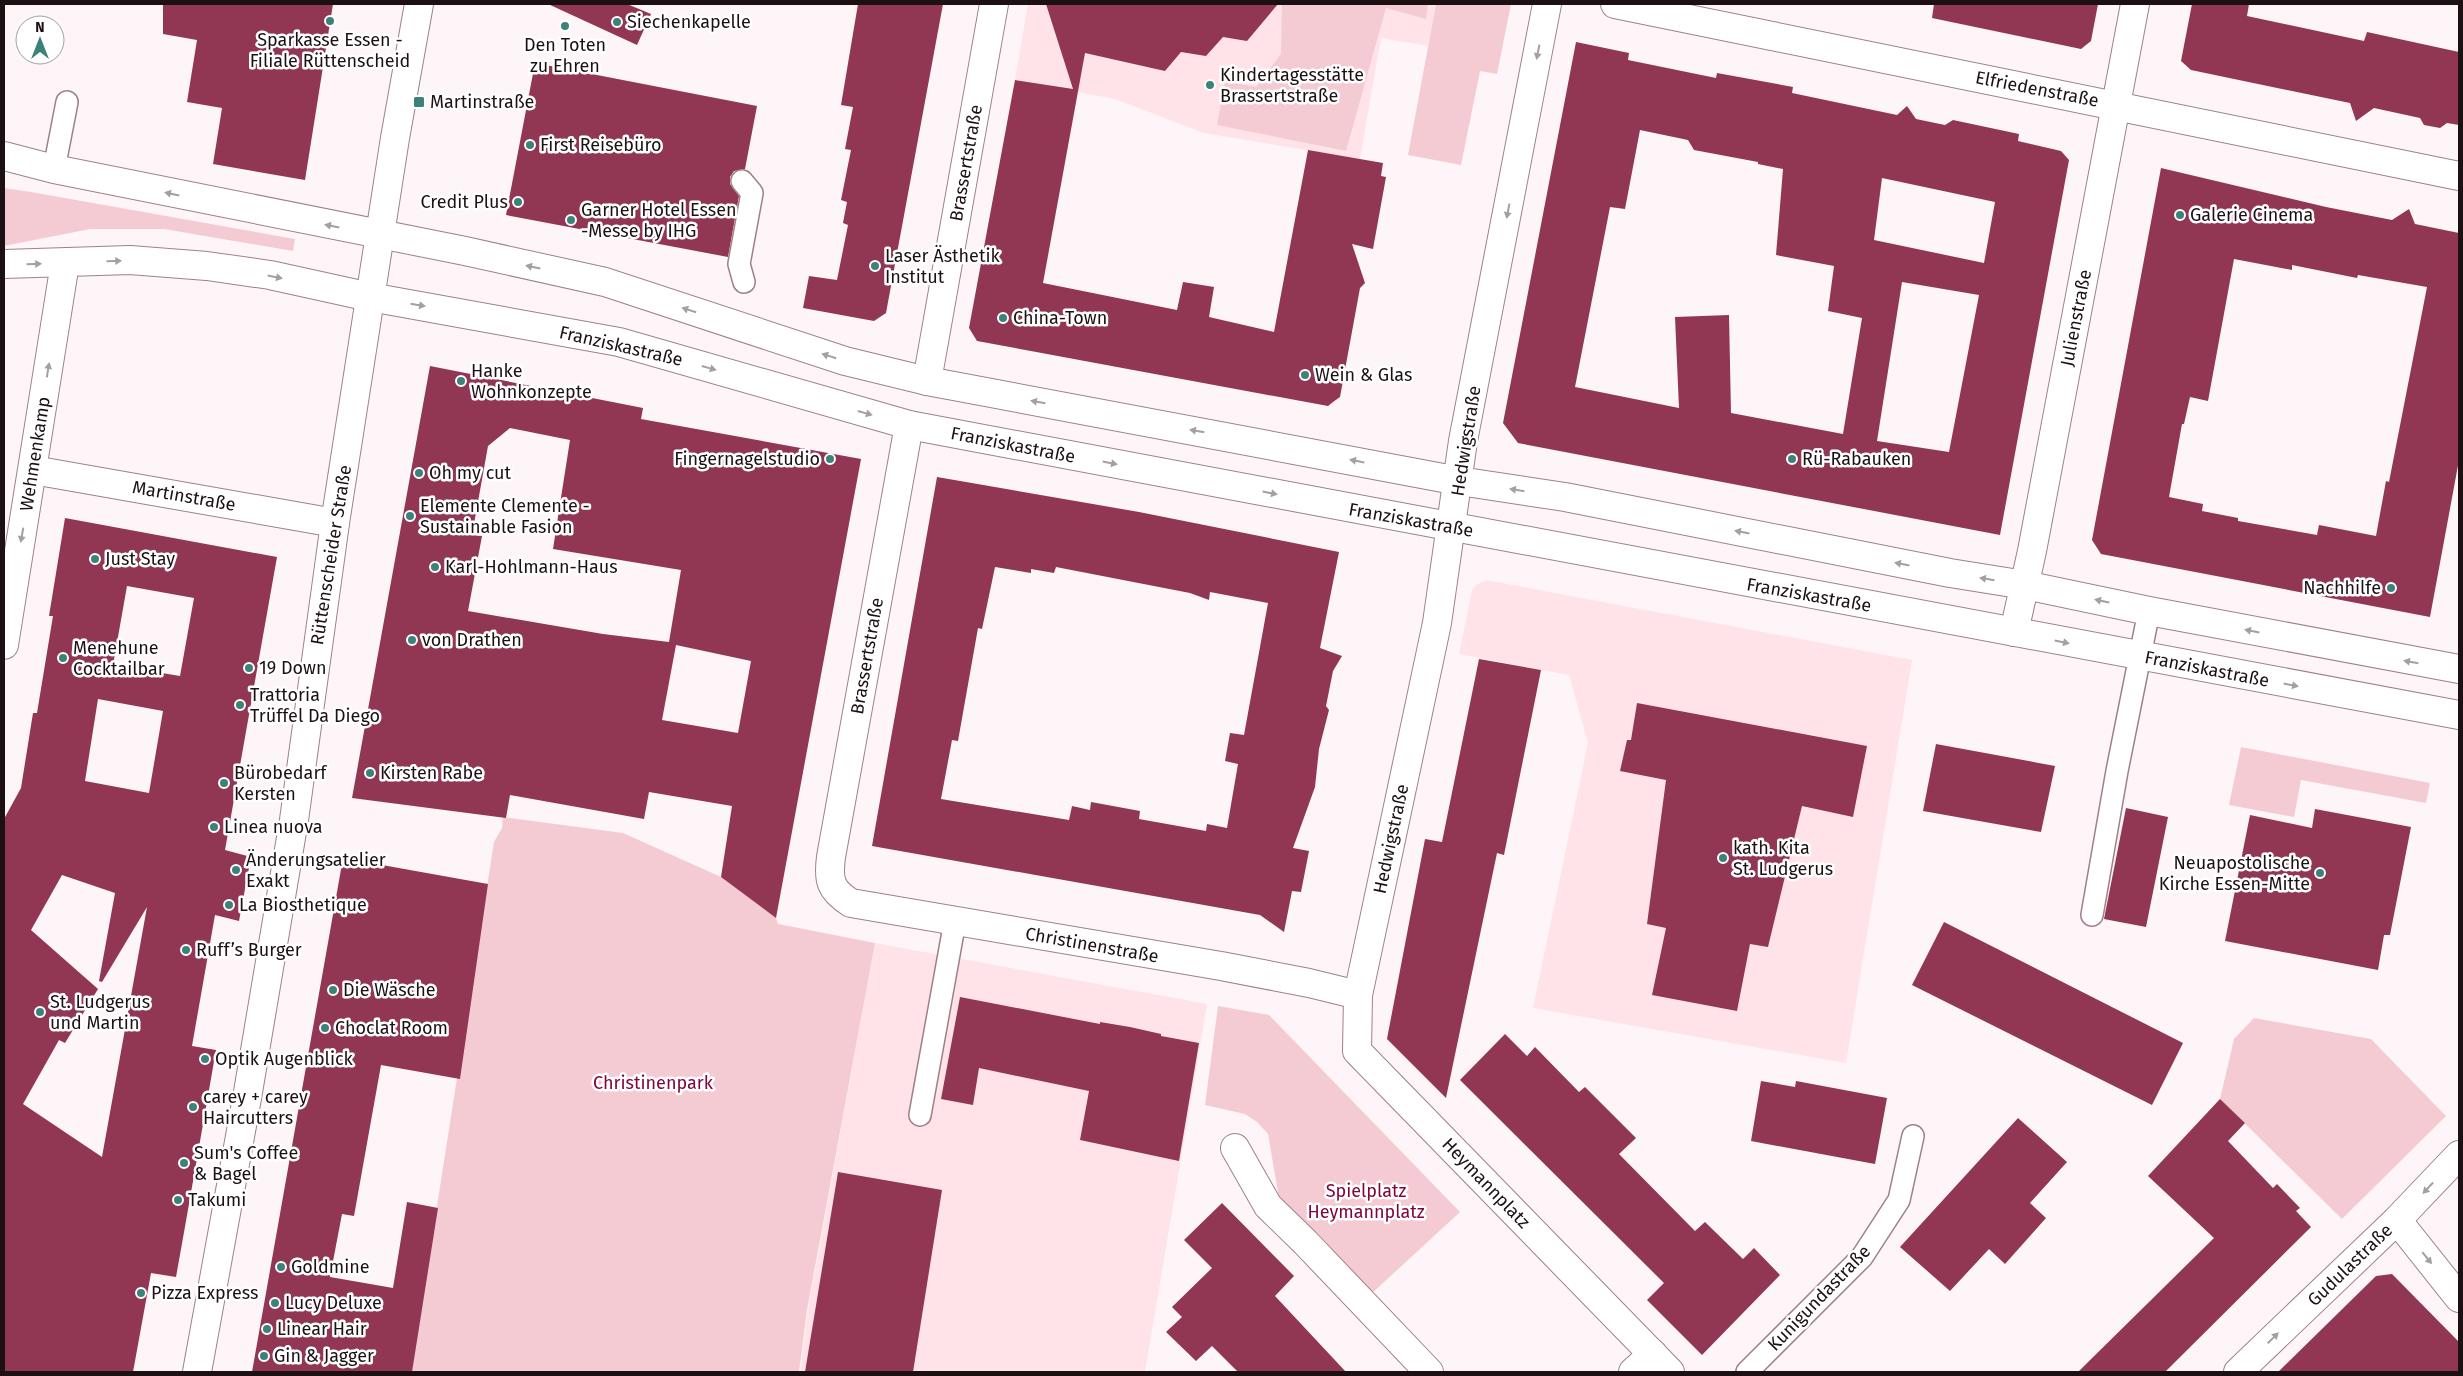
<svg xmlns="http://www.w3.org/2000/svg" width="2463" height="1376" font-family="'Fira Sans',sans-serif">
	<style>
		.built { fill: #ffe3e9 }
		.green { fill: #f4cbd3 }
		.building { fill: #913653; fill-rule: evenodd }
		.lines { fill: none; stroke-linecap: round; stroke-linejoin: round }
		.service-casing { stroke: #a08087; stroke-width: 24 }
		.minor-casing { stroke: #a08087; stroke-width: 30 }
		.tertiary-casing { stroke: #a08087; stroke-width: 30 }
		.secondary-casing { stroke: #a08087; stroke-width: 30 }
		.service { stroke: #fff; stroke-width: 21 }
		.minor { stroke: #fff; stroke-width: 28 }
		.tertiary { stroke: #fff; stroke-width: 28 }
		.secondary { stroke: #fff; stroke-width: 28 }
		.oneway { fill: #a49fa1 }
		.poi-dot { fill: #3c827a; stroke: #fff; stroke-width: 2 }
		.labels { text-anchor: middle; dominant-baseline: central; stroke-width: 5; stroke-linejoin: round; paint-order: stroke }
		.poi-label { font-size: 18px; fill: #1c1013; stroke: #fff; text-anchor: start }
		.street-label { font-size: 18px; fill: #1c1013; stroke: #fff }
		.park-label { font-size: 18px; fill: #81053c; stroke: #fff }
	</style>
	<rect width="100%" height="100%" fill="#fdf5f7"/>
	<!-- built -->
	<g class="built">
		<path d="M 1028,4 L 1436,4 L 1428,46 L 1381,38 L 1360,159 L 1204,133 L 1115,99 L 1015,80 Z"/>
		<path d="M 1486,580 L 1912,660 L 1846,1063 L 1533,1008 L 1588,743 L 1569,675 L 1459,654 L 1472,590 L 1476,585 Z"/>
		<path d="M 875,943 L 1207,1004 L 1145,1372 L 800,1372 L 808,1310 Z"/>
	</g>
	<!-- green -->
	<g class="green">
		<path d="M 1282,4 L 1428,4 L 1426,19 L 1386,8 L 1346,151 L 1217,125 L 1225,81 L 1256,87 L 1281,54 Z"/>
		<path d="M 1436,4 L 1511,4 L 1497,74 L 1480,71 L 1461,165 L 1408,155 Z"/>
		<path d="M 4,188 L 31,192 L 295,239 L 293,251 L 164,229 L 90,229 L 4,246 Z"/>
		<path d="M 2241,747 L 2430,783 L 2426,803 L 2301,780 L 2294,817 L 2229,805 Z"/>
		<path d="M 503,817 L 623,833 L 721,877 L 776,918 L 778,924 L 875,943 L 807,1310 L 799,1372 L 411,1372 L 494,842 L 502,828 Z"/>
		<path d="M 1218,1006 L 1269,1015 L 1460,1212 L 1370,1295 L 1279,1198 L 1268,1134 L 1257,1122 L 1245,1114 L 1205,1105 Z"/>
		<path d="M 2254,1018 L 2371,1039 L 2446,1116 L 2342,1219 L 2220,1099 L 2234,1039 Z"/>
	</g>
	<!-- building -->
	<g class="building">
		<path d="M 163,4 L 333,4 L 305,180 L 213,164 L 222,108 L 187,102 L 197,40 L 163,34 Z"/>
		<path d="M 548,4 L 627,4 L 651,14 L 637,45 Z"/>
		<path d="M 858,4 L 943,4 L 886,313 L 874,321 L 803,308 L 809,276 L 837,280 L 848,225 L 843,223 L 847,202 L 841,200 L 851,150 L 845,149 L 853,107 L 841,105 Z"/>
		<path d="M 1046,4 L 1278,4 L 1247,41 L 1223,37 L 1206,56 L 1181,52 L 1165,71 L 1085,53 L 1043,283 L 1177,310 L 1183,282 L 1214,287 L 1209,317 L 1274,332 L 1308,150 L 1383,163 L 1381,176 L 1386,177 L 1373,249 L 1352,244 L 1365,283 L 1360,288 L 1340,397 L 1333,402 L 1328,406 L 977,341 L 969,328 L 1015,80 L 1073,89 Z"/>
		<path d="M 1934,4 L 2098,4 L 2091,41 L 2081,49 L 1932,18 Z"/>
		<path d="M 2192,4 L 2249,4 L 2247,16 L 2364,41 L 2367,32 L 2459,52 L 2459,125 L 2447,123 L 2440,128 L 2424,125 L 2420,118 L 2374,108 L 2356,121 L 2350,103 L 2191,70 L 2181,61 Z"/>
		<path d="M 1576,42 L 1629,53 L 1628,60 L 1716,78 L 1717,73 L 1793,87 L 1792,93 L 1897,115 L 1907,106 L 1916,119 L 1945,125 L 1953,120 L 2019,134 L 2018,141 L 2061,151 L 2069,160 L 2000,535 L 1518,443 L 1503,423 ZM 1640,130 L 1688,140 L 1694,150 L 1758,162 L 1758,164 L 1783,169 L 1776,255 L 1834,266 L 1828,311 L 1862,318 L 1843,434 L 1731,413 L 1729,315 L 1675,317 L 1679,408 L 1575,387 L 1610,207 L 1625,209 ZM 1882,178 L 1995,202 L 1984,263 L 1874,240 ZM 1902,282 L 1979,295 L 1949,452 L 1877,441 Z"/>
		<path d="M 535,63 L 757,106 L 745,169 L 734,171 L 730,177 L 730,184 L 739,196 L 728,257 L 506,215 Z"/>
		<path d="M 2161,168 L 2326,207 L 2392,220 L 2409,209 L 2415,224 L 2459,233 L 2459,460 L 2430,617 L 2101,554 L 2092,540 ZM 2234,259 L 2292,270 L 2292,265 L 2357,278 L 2358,275 L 2427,287 L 2389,482 L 2386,481 L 2376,536 L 2319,525 L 2317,535 L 2238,521 L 2238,518 L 2202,511 L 2203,504 L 2169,497 L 2182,424 L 2184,424 L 2190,397 L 2208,401 Z"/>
		<path d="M 430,366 L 643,408 L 641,419 L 861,459 L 776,918 L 721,877 L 732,806 L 649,792 L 644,819 L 510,795 L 506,818 L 352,798 ZM 510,428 L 570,440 L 553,549 L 681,570 L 669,642 L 603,634 L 468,611 L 482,536 L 472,535 L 488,446 ZM 676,645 L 751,661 L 738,733 L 662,720 Z"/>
		<path d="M 937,477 L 1139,512 L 1339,552 L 1320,648 L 1342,656 L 1333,671 L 1326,706 L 1329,710 L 1319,749 L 1315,787 L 1293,848 L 1309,851 L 1301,892 L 1292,891 L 1284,932 L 1260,915 L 872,846 ZM 995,567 L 1031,573 L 1031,569 L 1054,573 L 1056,567 L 1190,593 L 1209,600 L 1210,592 L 1268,603 L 1244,735 L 1230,733 L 1225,761 L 1238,764 L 1227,828 L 1207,824 L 1206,831 L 1139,819 L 1140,811 L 1091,802 L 1090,810 L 1072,806 L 1069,820 L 941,799 L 952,740 L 958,741 L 978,628 L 982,629 Z"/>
		<path d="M 65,518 L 277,557 L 225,850 L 251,857 L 239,921 L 215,915 L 192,1046 L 216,1050 L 186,1221 L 176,1277 L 151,1273 L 133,1372 L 4,1372 L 4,819 L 21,788 L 33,713 L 37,713 L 53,616 L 49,616 ZM 127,586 L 194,598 L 180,676 L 113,665 ZM 98,699 L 163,711 L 149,793 L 85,781 ZM 62,875 L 115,893 L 99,981 L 102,982 L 147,907 L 102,1157 L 23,1104 L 59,1040 L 65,1043 L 98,989 L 31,930 Z"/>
		<path d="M 1479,659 L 1541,670 L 1504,855 L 1497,853 L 1446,1098 L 1387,1039 L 1425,839 L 1442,842 Z"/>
		<path d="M 1637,703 L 1867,746 L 1853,817 L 1802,806 L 1768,947 L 1750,944 L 1737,1011 L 1652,995 L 1666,928 L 1647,924 L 1666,780 L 1620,771 L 1627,740 L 1631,740 Z"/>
		<path d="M 1936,744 L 2055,766 L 2041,832 L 1923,811 Z"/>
		<path d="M 2126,808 L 2168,817 L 2146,927 L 2104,919 Z"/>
		<path d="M 2315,809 L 2411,827 L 2390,935 L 2384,935 L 2378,970 L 2225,941 L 2250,815 L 2312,828 Z"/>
		<path d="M 343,858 L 488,884 L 460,1079 L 381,1065 L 354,1216 L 342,1214 L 330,1277 L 393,1288 L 407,1202 L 438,1208 L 412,1372 L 252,1372 Z"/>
		<path d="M 1944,922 L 2183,1043 L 2152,1105 L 1912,985 Z"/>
		<path d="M 960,997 L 1100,1024 L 1100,1022 L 1130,1027 L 1161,1034 L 1161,1036 L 1199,1043 L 1179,1161 L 1080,1140 L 1089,1091 L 979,1068 L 973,1105 L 941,1099 Z"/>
		<path d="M 1505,1034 L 1527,1056 L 1535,1047 L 1579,1092 L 1585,1087 L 1636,1138 L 1619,1154 L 1695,1231 L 1705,1222 L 1743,1259 L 1754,1248 L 1780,1275 L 1702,1355 L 1647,1300 L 1664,1283 L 1460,1080 Z"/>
		<path d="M 1761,1081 L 1795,1087 L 1796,1081 L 1887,1098 L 1875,1164 L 1751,1141 Z"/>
		<path d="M 2220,1099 L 2245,1123 L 2228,1141 L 2273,1188 L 2277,1184 L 2300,1208 L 2296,1211 L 2311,1227 L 2165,1372 L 2078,1372 L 2214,1238 L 2148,1176 Z"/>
		<path d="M 2018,1118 L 2067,1162 L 2030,1203 L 2046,1218 L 2005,1264 L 1989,1249 L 1950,1291 L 1900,1247 Z"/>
		<path d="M 838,1172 L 942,1190 L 913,1372 L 805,1372 Z"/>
		<path d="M 1222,1203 L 1294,1276 L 1275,1296 L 1346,1372 L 1238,1372 L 1212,1346 L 1196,1361 L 1166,1332 L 1182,1317 L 1172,1307 L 1212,1268 L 1184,1240 Z"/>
		<path d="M 2392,1274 L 2459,1342 L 2459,1372 L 2278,1372 L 2376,1276 Z"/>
	</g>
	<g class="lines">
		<!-- service casing -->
		<g class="service-casing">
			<g id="service">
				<path d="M 54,169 L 67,102"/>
				<path d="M 742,181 L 752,193 L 739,264 L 744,282"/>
				<path d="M 2092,915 L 2117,771 L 2149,611"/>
				<path d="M 920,1115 L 955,921"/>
				<path d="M 1747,1372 L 1862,1257 L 1899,1200 L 1913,1136"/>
			</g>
		</g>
		<!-- minor casing -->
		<g class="minor-casing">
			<g id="minor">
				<path d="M 1547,4 L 1463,441 L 1437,623 L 1358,995 L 1357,1051 L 1670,1372"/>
				<path d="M 1615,4 L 2459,176"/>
				<path d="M 927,381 L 994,4"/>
				<path d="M 909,425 L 831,857 C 828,880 830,890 851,903 L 1221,966 L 1309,983 L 1358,995"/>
				<path d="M 33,470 L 335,523"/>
				<path d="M 2014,632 L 2032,551 L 2135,4"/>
				<path d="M 4,645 L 65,263"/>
				<path d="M 1235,1148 L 1268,1206 L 1305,1242 L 1429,1372"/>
				<path d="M 2397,1220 L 2459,1298"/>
				<path d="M 1633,1372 L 1653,1354"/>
				<path d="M 2238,1372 L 2397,1220 L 2459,1155"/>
			</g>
		</g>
		<!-- tertiary casing -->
		<g class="tertiary-casing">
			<path id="tertiary" d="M 197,1372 L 247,1098 L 294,820 L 335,523 L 395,138 L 419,4"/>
		</g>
		<!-- secondary casing -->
		<g class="secondary-casing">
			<g id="secondary">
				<path d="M 4,156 L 54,169 L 465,251 L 605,282 L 845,361 L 927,381 L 1459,481 L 1565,497 L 1950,573 L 2025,585 L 2149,611 L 2459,669"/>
				<path d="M 4,264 L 130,260 L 207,266 L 270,275 L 370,297 L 619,342 L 909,425 L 2459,715"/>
			</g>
		</g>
		<!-- service -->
		<use href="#service" class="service"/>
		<!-- minor -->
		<use href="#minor" class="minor"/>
		<!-- tertiary -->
		<use href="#tertiary" class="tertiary"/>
		<!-- secondary -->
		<use href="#secondary" class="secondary"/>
	</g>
	<!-- one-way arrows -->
	<defs><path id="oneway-solid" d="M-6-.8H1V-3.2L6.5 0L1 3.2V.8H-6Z" transform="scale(1.25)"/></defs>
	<g class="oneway">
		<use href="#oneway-solid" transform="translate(1538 52) rotate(101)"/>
		<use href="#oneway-solid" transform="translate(172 194) rotate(-168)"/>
		<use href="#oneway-solid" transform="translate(1508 211) rotate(101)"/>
		<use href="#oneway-solid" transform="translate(332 226) rotate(-169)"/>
		<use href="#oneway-solid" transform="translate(114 261) rotate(-2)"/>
		<use href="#oneway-solid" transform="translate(34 264) rotate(-1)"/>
		<use href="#oneway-solid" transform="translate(533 267) rotate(-168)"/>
		<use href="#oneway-solid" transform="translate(275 277) rotate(11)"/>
		<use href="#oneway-solid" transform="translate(418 305) rotate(9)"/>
		<use href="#oneway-solid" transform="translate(689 310) rotate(-162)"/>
		<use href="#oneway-solid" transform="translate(829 356) rotate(-162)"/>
		<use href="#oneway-solid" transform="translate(709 368) rotate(16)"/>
		<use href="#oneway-solid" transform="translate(48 370) rotate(-81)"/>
		<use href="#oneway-solid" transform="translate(1038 402) rotate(-170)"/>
		<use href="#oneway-solid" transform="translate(865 413) rotate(16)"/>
		<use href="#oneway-solid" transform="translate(1197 431) rotate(-170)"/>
		<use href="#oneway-solid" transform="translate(1357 461) rotate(-169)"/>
		<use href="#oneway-solid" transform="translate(1110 463) rotate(11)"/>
		<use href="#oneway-solid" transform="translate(1517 490) rotate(-171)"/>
		<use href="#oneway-solid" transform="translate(1270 493) rotate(11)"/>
		<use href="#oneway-solid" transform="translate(1742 532) rotate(-169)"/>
		<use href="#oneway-solid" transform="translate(22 535) rotate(100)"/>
		<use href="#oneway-solid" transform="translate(1902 564) rotate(-169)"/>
		<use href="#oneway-solid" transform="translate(1987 579) rotate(-171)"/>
		<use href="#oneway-solid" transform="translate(2102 601) rotate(-168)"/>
		<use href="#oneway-solid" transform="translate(2252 631) rotate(-169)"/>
		<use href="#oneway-solid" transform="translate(2062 642) rotate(11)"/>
		<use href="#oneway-solid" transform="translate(2411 662) rotate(-170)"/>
		<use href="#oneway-solid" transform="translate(2291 685) rotate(11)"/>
		<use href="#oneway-solid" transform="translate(2428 1188) rotate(133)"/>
		<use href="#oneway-solid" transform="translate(2427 1258) rotate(51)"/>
		<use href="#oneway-solid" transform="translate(2273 1338) rotate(-44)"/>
	</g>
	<!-- markers -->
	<g class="poi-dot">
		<circle cx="330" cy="21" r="5"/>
		<circle cx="617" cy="22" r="5"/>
		<circle cx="565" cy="26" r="5"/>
		<circle cx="1210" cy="85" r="5"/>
		<rect x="413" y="96" width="12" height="12" rx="2.5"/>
		<circle cx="530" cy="145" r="5"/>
		<circle cx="518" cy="202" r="5"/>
		<circle cx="2180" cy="215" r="5"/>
		<circle cx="571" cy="220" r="5"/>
		<circle cx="875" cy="266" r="5"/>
		<circle cx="1003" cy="318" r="5"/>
		<circle cx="1305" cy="375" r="5"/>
		<circle cx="461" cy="381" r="5"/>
		<circle cx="830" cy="459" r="5"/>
		<circle cx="1792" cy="459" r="5"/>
		<circle cx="419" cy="473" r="5"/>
		<circle cx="410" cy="516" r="5"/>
		<circle cx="95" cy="559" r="5"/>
		<circle cx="435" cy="567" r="5"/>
		<circle cx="2391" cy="588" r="5"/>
		<circle cx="412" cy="640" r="5"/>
		<circle cx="63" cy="658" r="5"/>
		<circle cx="249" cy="668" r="5"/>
		<circle cx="240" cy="705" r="5"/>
		<circle cx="370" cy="773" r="5"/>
		<circle cx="224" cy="783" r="5"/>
		<circle cx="214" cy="827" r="5"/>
		<circle cx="1723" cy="858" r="5"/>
		<circle cx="236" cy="870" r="5"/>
		<circle cx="2320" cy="873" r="5"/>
		<circle cx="229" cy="905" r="5"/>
		<circle cx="186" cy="950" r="5"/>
		<circle cx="333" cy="990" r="5"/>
		<circle cx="40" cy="1012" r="5"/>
		<circle cx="325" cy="1028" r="5"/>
		<circle cx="205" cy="1059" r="5"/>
		<circle cx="193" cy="1107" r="5"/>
		<circle cx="184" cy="1163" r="5"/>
		<circle cx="178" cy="1200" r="5"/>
		<circle cx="281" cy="1267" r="5"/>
		<circle cx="141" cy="1293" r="5"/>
		<circle cx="275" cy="1303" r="5"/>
		<circle cx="267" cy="1329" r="5"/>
		<circle cx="264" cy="1356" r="5"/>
	</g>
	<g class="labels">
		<!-- poi labels -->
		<g class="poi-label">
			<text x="627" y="22">Siechenkapelle</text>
			<text x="330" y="40" text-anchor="middle">Sparkasse Essen -<tspan x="330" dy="21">Filiale Rüttenscheid</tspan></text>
			<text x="565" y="45" text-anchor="middle">Den Toten<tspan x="565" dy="21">zu Ehren</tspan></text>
			<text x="1220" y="75">Kindertagesstätte<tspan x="1220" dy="21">Brassertstraße</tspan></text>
			<text x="430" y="102">Martinstraße</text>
			<text x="540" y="145">First Reisebüro</text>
			<text x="508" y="202" text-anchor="end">Credit Plus</text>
			<text x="581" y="210">Garner Hotel Essen<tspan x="581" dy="21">-Messe by IHG</tspan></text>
			<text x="2190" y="215">Galerie Cinema</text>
			<text x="885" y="256">Laser Ästhetik<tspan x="885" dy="21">Institut</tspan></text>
			<text x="1013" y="318">China-Town</text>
			<text x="471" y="371">Hanke<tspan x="471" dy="21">Wohnkonzepte</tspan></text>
			<text x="1315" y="375">Wein &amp; Glas</text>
			<text x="820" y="459" text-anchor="end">Fingernagelstudio</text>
			<text x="1802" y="459">Rü-Rabauken</text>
			<text x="429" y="473">Oh my cut</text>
			<text x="420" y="506">Elemente Clemente -<tspan x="420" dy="21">Sustainable Fasion</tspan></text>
			<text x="105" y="559">Just Stay</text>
			<text x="445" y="567">Karl-Hohlmann-Haus</text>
			<text x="2381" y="588" text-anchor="end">Nachhilfe</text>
			<text x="422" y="640">von Drathen</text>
			<text x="73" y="648">Menehune<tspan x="73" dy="21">Cocktailbar</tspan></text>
			<text x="259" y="668">19 Down</text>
			<text x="250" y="695">Trattoria<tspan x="250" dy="21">Trüffel Da Diego</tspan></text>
			<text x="234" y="773">Bürobedarf<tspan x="234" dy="21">Kersten</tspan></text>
			<text x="380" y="773">Kirsten Rabe</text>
			<text x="224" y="827">Linea nuova</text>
			<text x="1733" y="848">kath. Kita<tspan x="1733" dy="21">St. Ludgerus</tspan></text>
			<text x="246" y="860">Änderungsatelier<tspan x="246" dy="21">Exakt</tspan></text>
			<text x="2310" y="863" text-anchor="end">Neuapostolische<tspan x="2310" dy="21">Kirche Essen-Mitte</tspan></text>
			<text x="239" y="905">La Biosthetique</text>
			<text x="196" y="950">Ruff’s Burger</text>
			<text x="343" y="990">Die Wäsche</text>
			<text x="50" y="1002">St. Ludgerus<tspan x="50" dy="21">und Martin</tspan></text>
			<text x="335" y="1028">Choclat Room</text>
			<text x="215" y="1059">Optik Augenblick</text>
			<text x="203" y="1097">carey + carey<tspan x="203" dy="21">Haircutters</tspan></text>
			<text x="194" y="1153">Sum's Coffee<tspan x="194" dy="21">&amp; Bagel</tspan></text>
			<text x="188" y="1200">Takumi</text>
			<text x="291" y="1267">Goldmine</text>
			<text x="151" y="1293">Pizza Express</text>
			<text x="285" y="1303">Lucy Deluxe</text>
			<text x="277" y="1329">Linear Hair</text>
			<text x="274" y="1356">Gin &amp; Jagger</text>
		</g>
		<!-- street labels -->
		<g class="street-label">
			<text transform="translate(2037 89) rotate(11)">Elfriedenstraße</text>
			<text transform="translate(966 163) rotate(-80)">Brassertstraße</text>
			<text transform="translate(2076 318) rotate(-79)">Julienstraße</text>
			<text transform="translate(621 346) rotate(13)">Franziskastraße</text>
			<text transform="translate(1466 441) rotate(-81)">Hedwigstraße</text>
			<text transform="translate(1013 445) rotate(11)">Franziskastraße</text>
			<text transform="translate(35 454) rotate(-81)">Wehmenkamp</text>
			<text transform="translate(184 496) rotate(10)">Martinstraße</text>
			<text transform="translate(1411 520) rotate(10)">Franziskastraße</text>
			<text transform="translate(331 555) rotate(-81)">Rüttenscheider Straße</text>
			<text transform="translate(1809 595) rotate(10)">Franziskastraße</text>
			<text transform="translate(867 656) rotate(-80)">Brassertstraße</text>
			<text transform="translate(2207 669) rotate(11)">Franziskastraße</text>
			<text transform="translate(1391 839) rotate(-78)">Hedwigstraße</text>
			<text transform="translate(1092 945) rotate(10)">Christinenstraße</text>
			<text transform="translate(1486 1183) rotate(46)">Heymannplatz</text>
			<text transform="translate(2350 1265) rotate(-44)">Gudulastraße</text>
			<text transform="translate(1819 1298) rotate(-46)">Kunigundastraße</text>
		</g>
		<!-- park labels -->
		<g class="park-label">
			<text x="653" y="1083">Christinenpark</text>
			<text x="1366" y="1191">Spielplatz<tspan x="1366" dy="21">Heymannplatz</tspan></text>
		</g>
	</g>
	<!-- border -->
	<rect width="2463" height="1376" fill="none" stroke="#1c1013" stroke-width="10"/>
	<!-- north arrow -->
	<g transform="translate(40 40)"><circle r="24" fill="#ffffff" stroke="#a49fa1"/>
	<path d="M0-4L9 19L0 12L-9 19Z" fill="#3c827a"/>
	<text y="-8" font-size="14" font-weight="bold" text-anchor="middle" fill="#1c1013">N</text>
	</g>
</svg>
